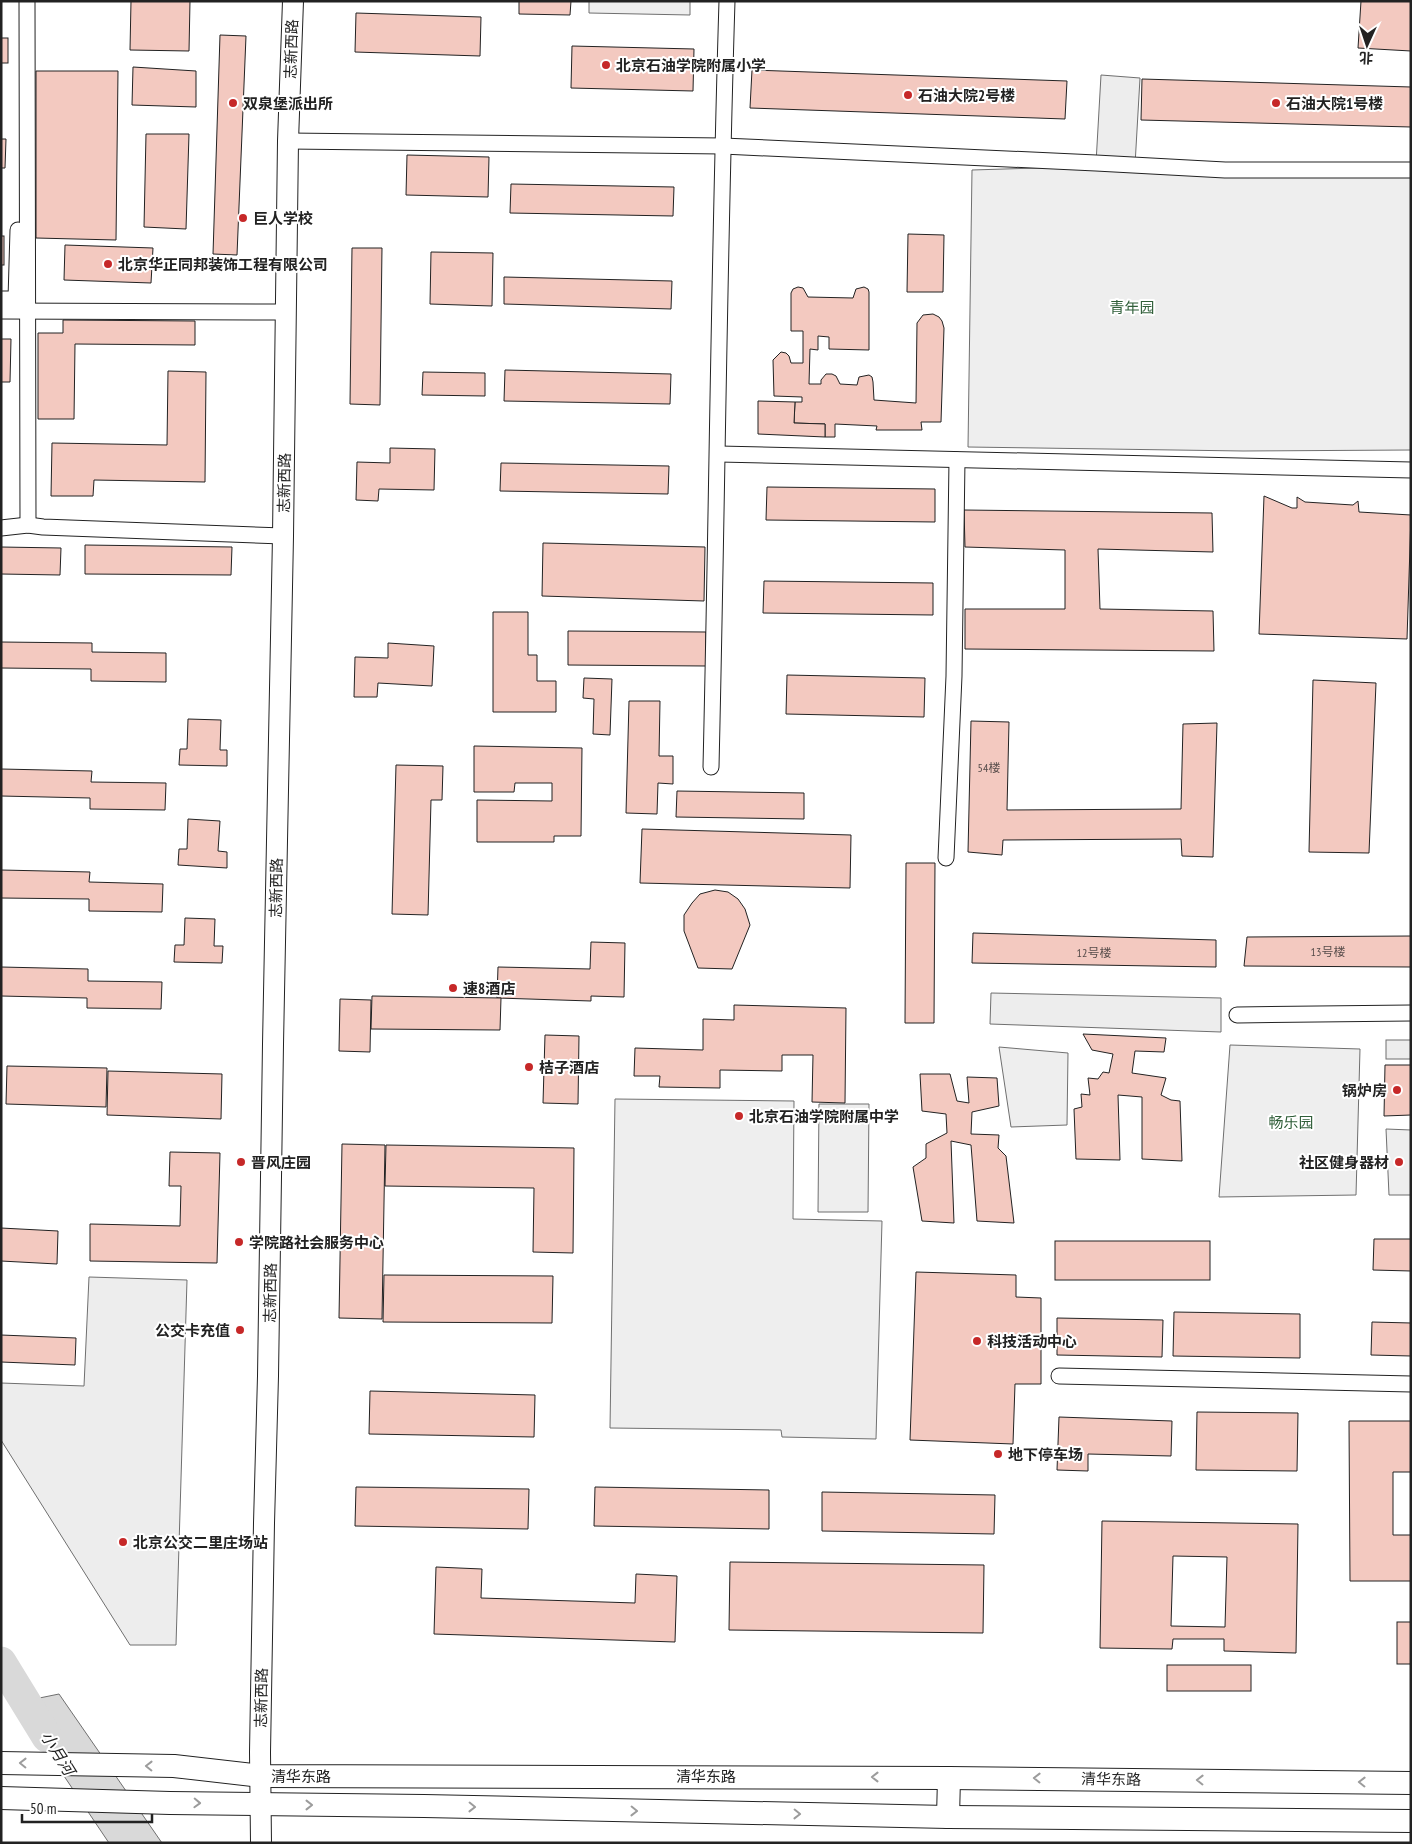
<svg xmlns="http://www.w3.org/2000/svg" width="1412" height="1844" font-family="'PT Sans Narrow','Noto Sans SC',sans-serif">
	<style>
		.green { fill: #eee; stroke: #6f6f6f }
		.parking { fill: #ededed; stroke: #6f6f6f }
		.water { fill: #d9d9d9; stroke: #6f6f6f }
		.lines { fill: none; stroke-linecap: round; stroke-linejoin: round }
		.river { stroke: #d9d9d9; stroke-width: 31 }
		.building { fill: #f3c9c0; stroke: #222; fill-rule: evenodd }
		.minor-casing { stroke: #222; stroke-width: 17 }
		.tertiary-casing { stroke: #222; stroke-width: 22 }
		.secondary-casing { stroke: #222; stroke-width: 24 }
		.minor { stroke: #fff; stroke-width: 15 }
		.tertiary { stroke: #fff; stroke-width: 20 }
		.secondary { stroke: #fff; stroke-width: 22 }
		.oneway { stroke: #9c9c9c }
		.poi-dot { fill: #c62828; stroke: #fff; stroke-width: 2 }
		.labels { text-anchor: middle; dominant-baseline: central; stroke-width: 4; stroke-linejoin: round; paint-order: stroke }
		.number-label { font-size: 12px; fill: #564c4a }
		.street-label { font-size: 15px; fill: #222; stroke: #fff }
		.poi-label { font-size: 15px; font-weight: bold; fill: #222; stroke: #fff; text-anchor: start }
		.park-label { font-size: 15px; fill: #2f5e38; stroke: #fff }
		.water-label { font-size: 16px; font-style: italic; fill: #222; stroke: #fff }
	</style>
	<rect width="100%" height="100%" fill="#fff"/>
	<!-- green -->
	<g class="green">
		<path d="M 589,1 L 690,1 L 690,15 L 589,13 Z"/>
		<path d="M 1135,165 L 1411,170 L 1411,450 L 1243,451 L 968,447 L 972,170 Z"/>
		<path d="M 1230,1045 L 1360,1049 L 1356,1195 L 1219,1197 Z"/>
		<path d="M 999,1047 L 1068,1053 L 1067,1125 L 1011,1127 Z"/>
		<path d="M 615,1099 L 794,1101 L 793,1219 L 882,1221 L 876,1439 L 782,1437 L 781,1430 L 610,1428 Z"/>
		<path d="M 819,1104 L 869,1104 L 868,1212 L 818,1212 Z"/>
		<path d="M 1386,1129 L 1411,1130 L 1411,1195 L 1389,1195 Z"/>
	</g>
	<!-- parking -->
	<g class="parking">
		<path d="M 1101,75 L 1140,78 L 1135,165 L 1096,163 Z"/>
		<path d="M 991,993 L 1221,998 L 1221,1032 L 990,1024 Z"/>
		<rect x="1386" y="1040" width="25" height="19"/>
		<path d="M 89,1277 L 187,1280 L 176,1645 L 130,1645 L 1,1440 L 1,1383 L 84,1386 Z"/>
	</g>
	<!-- water -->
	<path class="water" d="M 59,1694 L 162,1843 L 109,1843 L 15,1703 Z"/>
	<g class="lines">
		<!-- river -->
		<path class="river" d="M 1,1662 L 47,1737"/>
	</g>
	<!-- building -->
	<g class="building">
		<path d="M 131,1 L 190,1 L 189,51 L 130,50 Z"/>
		<path d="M 519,1 L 571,1 L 570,15 L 519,14 Z"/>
		<path d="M 1361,1 L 1411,1 L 1411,51 L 1358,48 Z"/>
		<path d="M 356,13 L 481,17 L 480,56 L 355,52 Z"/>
		<path d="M 220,35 L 246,36 L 237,255 L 213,254 Z"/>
		<rect x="1" y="38" width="7" height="25"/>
		<path d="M 572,46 L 694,49 L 693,91 L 571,88 Z"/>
		<path d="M 133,67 L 196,71 L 196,107 L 132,105 Z"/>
		<path d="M 752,70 L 1067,81 L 1065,119 L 750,108 Z"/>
		<path d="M 36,71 L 118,71 L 116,240 L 36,238 Z"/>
		<path d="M 1142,79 L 1411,87 L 1411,127 L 1141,120 Z"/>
		<path d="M 146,134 L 189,134 L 186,229 L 144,227 Z"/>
		<path d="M 1,139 L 6,139 L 5,168 L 1,168 Z"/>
		<path d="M 407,155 L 489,157 L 488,197 L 406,195 Z"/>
		<path d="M 511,184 L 674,187 L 673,216 L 510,213 Z"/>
		<path d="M 908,234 L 944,235 L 943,292 L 907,292 Z"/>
		<rect x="1" y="236" width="3" height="29"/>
		<path d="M 65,245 L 153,248 L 151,283 L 64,280 Z"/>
		<path d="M 352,248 L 382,248 L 380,405 L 350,404 Z"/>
		<path d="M 431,252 L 493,253 L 492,306 L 430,304 Z"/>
		<path d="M 504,277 L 672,281 L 671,309 L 504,304 Z"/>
		<path d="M 798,287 L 803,288 L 808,297 L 853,298 L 856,289 L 864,287 L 868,289 L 869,292 L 869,350 L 829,349 L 829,337 L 818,336 L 818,350 L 810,349 L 809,384 L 821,384 L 821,380 L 826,374 L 832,374 L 836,376 L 840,384 L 857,385 L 859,377 L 869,375 L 872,377 L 873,382 L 874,400 L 916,403 L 917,323 L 923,315 L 933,314 L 939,317 L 942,321 L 944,328 L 941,422 L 921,422 L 922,430 L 876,430 L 877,426 L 835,424 L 835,437 L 825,437 L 825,424 L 794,423 L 795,402 L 802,402 L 802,397 L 774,396 L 773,360 L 781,352 L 786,353 L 789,356 L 791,363 L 803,363 L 803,331 L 791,331 L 791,293 L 793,289 Z"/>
		<path d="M 63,320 L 195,321 L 195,345 L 75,344 L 74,419 L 38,419 L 38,333 L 63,333 Z"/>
		<path d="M 1,339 L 11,339 L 10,382 L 1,382 Z"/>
		<path d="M 505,370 L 671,374 L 670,404 L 504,401 Z"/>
		<path d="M 168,371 L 206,372 L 205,482 L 94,480 L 93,496 L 51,496 L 52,443 L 167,445 Z"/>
		<path d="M 423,372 L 485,373 L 485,396 L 422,395 Z"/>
		<path d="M 758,401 L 795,402 L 794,423 L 825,424 L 825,437 L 758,434 Z"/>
		<path d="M 390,448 L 435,449 L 434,490 L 379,489 L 378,501 L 356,500 L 357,462 L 390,463 Z"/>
		<path d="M 501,463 L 669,466 L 668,494 L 500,491 Z"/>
		<path d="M 767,487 L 935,489 L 935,522 L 766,520 Z"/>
		<path d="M 1264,496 L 1292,508 L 1297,508 L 1297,497 L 1305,502 L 1353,505 L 1358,501 L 1359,512 L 1411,515 L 1407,639 L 1259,634 Z"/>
		<path d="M 964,510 L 1212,513 L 1213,552 L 1098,549 L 1100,609 L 1213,611 L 1214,651 L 965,649 L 965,609 L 1065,609 L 1065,550 L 965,547 Z"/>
		<path d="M 543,543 L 705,547 L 704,601 L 542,596 Z"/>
		<path d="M 85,545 L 232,547 L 231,575 L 85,574 Z"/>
		<path d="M 1,547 L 61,548 L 60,575 L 1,574 Z"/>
		<path d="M 764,581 L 933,583 L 933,615 L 763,613 Z"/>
		<path d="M 493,612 L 528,612 L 528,655 L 537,655 L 537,681 L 556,681 L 556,712 L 493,712 Z"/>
		<path d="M 568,631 L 706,632 L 706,666 L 568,665 Z"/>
		<path d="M 1,642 L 92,643 L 92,652 L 166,653 L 166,682 L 91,681 L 91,669 L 1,668 Z"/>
		<path d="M 388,643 L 434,646 L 432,686 L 378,683 L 377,697 L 354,697 L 355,657 L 388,658 Z"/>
		<path d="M 787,675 L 925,678 L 924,717 L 786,714 Z"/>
		<path d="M 584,678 L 612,679 L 610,735 L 593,734 L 594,699 L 583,698 Z"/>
		<path d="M 1313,680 L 1376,683 L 1369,853 L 1309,852 Z"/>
		<path d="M 629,701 L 660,701 L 659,756 L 673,756 L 673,784 L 658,783 L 657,814 L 626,813 Z"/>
		<path d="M 188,719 L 221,720 L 220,750 L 227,750 L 227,766 L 179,765 L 180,749 L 187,749 Z"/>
		<path d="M 971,721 L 1009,722 L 1007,810 L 1181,809 L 1183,724 L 1217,723 L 1213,857 L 1182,856 L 1181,839 L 1003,840 L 1002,855 L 968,852 Z"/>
		<path d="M 474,746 L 582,748 L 581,836 L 554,836 L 554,842 L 477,842 L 477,800 L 552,801 L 552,783 L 515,783 L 514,792 L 474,792 Z"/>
		<path d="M 396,765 L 443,766 L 442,800 L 431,800 L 428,915 L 392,914 Z"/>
		<path d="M 1,769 L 92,771 L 91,782 L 166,783 L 165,810 L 90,809 L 90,798 L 1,796 Z"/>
		<path d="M 677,791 L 804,793 L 804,819 L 676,817 Z"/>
		<path d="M 188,819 L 220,821 L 218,851 L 227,852 L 227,868 L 178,865 L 179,849 L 187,849 Z"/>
		<path d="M 642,829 L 851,835 L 850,888 L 640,883 Z"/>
		<path d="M 906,863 L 935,863 L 934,1023 L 905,1023 Z"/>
		<path d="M 1,870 L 90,872 L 89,882 L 163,884 L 162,912 L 89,911 L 89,899 L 1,898 Z"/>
		<path d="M 715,890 L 728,892 L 738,899 L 745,909 L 750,925 L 732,969 L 698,968 L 684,931 L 684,915 L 692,903 L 700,894 Z"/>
		<path d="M 185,918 L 215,919 L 214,946 L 223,946 L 222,963 L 174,962 L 175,945 L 184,945 Z"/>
		<path d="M 973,933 L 1216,940 L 1216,967 L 972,963 Z"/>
		<path d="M 1411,936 L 1411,967 L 1244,966 L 1247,937 Z"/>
		<path d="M 591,942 L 625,943 L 624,997 L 591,996 L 591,1001 L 497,998 L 498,967 L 590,969 Z"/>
		<path d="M 1,967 L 88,969 L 88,981 L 162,982 L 161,1009 L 87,1008 L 87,998 L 1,996 Z"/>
		<path d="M 372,996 L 501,998 L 500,1030 L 371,1029 Z"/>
		<path d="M 340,999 L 371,1000 L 370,1052 L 339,1051 Z"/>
		<path d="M 734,1005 L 846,1008 L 845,1103 L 812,1102 L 813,1055 L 782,1055 L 782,1071 L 720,1070 L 720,1088 L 659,1087 L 660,1076 L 634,1076 L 635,1048 L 703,1050 L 703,1019 L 734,1020 Z"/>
		<path d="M 1083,1034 L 1166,1038 L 1164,1052 L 1135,1051 L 1132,1073 L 1166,1078 L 1161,1095 L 1171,1100 L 1180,1101 L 1182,1161 L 1142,1159 L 1142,1097 L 1118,1095 L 1120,1160 L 1076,1159 L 1074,1109 L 1082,1107 L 1081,1094 L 1090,1095 L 1088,1078 L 1098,1079 L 1103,1072 L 1109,1073 L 1113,1054 L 1092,1050 Z"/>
		<path d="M 545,1035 L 579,1036 L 578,1104 L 543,1103 Z"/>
		<path d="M 1385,1065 L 1411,1065 L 1411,1115 L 1384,1116 Z"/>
		<path d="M 7,1066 L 107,1068 L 106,1107 L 6,1104 Z"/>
		<path d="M 108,1071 L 222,1074 L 221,1119 L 107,1115 Z"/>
		<path d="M 920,1074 L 950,1074 L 957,1101 L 969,1103 L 967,1077 L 997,1078 L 999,1106 L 972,1112 L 971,1134 L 999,1135 L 998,1148 L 1006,1156 L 1014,1223 L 977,1221 L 971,1145 L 951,1141 L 954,1223 L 922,1221 L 913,1167 L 926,1158 L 926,1144 L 947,1133 L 946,1114 L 922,1111 Z"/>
		<path d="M 342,1144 L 385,1145 L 382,1319 L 339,1318 Z"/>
		<path d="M 386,1145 L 574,1148 L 573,1253 L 533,1252 L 534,1188 L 385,1186 Z"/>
		<path d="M 170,1152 L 220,1153 L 217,1263 L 90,1261 L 90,1224 L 180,1226 L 181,1186 L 169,1186 Z"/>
		<path d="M 1,1228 L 58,1231 L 57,1264 L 1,1261 Z"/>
		<path d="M 1374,1239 L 1411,1239 L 1411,1271 L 1373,1270 Z"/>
		<rect x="1055" y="1241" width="155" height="39"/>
		<path d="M 916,1272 L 1016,1275 L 1016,1297 L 1041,1298 L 1041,1384 L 1015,1384 L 1013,1444 L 910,1440 Z"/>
		<path d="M 384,1275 L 553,1276 L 552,1323 L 383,1322 Z"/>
		<path d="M 1174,1312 L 1300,1314 L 1300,1358 L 1173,1356 Z"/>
		<path d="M 1057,1318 L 1163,1320 L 1162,1357 L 1057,1355 Z"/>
		<path d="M 1372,1322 L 1411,1323 L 1411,1356 L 1371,1355 Z"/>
		<path d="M 1,1335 L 76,1338 L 75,1365 L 1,1362 Z"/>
		<path d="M 370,1391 L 535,1395 L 534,1437 L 369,1434 Z"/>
		<path d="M 1197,1412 L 1298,1413 L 1297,1471 L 1196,1470 Z"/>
		<path d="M 1059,1417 L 1172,1421 L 1171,1456 L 1088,1454 L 1088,1471 L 1057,1470 Z"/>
		<path d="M 1349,1421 L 1411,1421 L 1411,1472 L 1393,1472 L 1393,1535 L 1411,1535 L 1411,1581 L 1350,1581 Z"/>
		<path d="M 356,1487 L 529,1489 L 528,1529 L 355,1526 Z"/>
		<path d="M 595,1487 L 769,1490 L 769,1529 L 594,1526 Z"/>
		<path d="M 822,1492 L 995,1495 L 994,1534 L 822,1531 Z"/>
		<path d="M 1102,1521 L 1298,1524 L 1296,1653 L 1224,1651 L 1224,1639 L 1173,1639 L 1172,1649 L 1100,1648 ZM 1173,1556 L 1227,1557 L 1225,1627 L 1171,1626 Z"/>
		<path d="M 730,1562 L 984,1565 L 983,1633 L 729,1630 Z"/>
		<path d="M 436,1567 L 482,1569 L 481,1598 L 635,1603 L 636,1574 L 677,1576 L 675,1642 L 434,1634 Z"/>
		<rect x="1397" y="1622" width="14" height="42"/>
		<rect x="1167" y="1665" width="84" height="26"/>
	</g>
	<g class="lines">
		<!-- minor casing -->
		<g class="minor-casing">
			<g id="minor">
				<path d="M 27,1 L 28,525"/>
				<path d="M 288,141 L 723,146 L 1096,163 L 1225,170 L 1411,170"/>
				<path d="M 1,299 L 16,299 L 18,230"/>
				<path d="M 1,311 L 286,312"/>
				<path d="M 719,454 L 1411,470"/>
				<path d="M 1,528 L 28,525 L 43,527 L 283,536"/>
				<path d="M 711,767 C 717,512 719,256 727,1"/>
				<path d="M 946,858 L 954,676 L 957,460"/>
				<path d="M 1237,1015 L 1411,1013"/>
				<path d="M 1059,1376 L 1411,1384"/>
			</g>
		</g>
		<!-- tertiary casing -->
		<g class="tertiary-casing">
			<path id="tertiary" d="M 261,1843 L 260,1752 L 264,1523 L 268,1376 L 273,1044 L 283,536 L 288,141 L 293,1"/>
		</g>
		<!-- secondary casing -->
		<g class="secondary-casing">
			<g id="secondary">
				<path d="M 1,1763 L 174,1766 L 261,1776 L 949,1778 L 1411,1783"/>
				<path d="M 1,1798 L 170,1803 L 424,1806 L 948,1817 L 1411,1821"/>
				<path d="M 948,1817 L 949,1778"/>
			</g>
		</g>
		<!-- minor -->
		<use href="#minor" class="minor"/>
		<!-- tertiary -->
		<use href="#tertiary" class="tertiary"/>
		<!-- secondary -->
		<use href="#secondary" class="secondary"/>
	</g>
	<!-- one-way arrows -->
	<defs><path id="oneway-chevron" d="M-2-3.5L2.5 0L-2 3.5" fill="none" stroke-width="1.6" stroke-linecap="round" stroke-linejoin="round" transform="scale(1.25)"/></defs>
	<g class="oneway">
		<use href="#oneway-chevron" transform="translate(23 1763) rotate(-179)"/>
		<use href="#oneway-chevron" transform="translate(149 1766) rotate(-179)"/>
		<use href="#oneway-chevron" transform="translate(875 1777) rotate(-180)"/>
		<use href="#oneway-chevron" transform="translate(1037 1778) rotate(-179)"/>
		<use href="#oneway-chevron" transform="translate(1200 1780) rotate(-179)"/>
		<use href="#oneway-chevron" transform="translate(1362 1782) rotate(-179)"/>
		<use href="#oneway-chevron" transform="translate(197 1803) rotate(2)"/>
		<use href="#oneway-chevron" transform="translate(309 1805)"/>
		<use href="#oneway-chevron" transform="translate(472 1807) rotate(1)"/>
		<use href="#oneway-chevron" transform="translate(634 1811) rotate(1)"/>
		<use href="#oneway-chevron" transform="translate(797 1814) rotate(1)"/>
	</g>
	<!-- markers -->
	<g class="poi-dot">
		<circle cx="606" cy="65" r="5"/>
		<circle cx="908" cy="95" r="5"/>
		<circle cx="233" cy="103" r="5"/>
		<circle cx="1276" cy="103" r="5"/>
		<circle cx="243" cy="218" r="5"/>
		<circle cx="108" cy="264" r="5"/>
		<circle cx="453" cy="988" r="5"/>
		<circle cx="529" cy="1067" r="5"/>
		<circle cx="1397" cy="1090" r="5"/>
		<circle cx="739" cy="1116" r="5"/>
		<circle cx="241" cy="1162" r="5"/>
		<circle cx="1399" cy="1162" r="5"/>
		<circle cx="239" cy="1242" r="5"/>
		<circle cx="240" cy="1330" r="5"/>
		<circle cx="977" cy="1341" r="5"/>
		<circle cx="998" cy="1454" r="5"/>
		<circle cx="123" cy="1542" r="5"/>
	</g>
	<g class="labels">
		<!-- number labels -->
		<g class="number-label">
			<text x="989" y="767">54楼</text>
			<text x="1328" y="951">13号楼</text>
			<text x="1094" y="952">12号楼</text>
		</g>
		<!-- street labels -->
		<g class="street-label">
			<text transform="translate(291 49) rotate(-88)">志新西路</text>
			<text transform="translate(284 483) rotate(-89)">志新西路</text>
			<text transform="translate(276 888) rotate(-89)">志新西路</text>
			<text transform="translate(270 1293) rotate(-89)">志新西路</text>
			<text transform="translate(261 1698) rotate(-89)">志新西路</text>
			<text x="301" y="1776">清华东路</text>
			<text x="706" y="1776">清华东路</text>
			<text transform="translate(1111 1779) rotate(1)">清华东路</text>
		</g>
		<!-- poi labels -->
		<g class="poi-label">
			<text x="616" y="65">北京石油学院附属小学</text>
			<text x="918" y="95">石油大院2号楼</text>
			<text x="243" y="103">双泉堡派出所</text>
			<text x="1286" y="103">石油大院1号楼</text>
			<text x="253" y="218">巨人学校</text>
			<text x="118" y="264">北京华正同邦装饰工程有限公司</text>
			<text x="463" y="988">速8酒店</text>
			<text x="539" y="1067">桔子酒店</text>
			<text x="1387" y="1090" text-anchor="end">锅炉房</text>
			<text x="749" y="1116">北京石油学院附属中学</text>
			<text x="251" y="1162">晋风庄园</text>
			<text x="1389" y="1162" text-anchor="end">社区健身器材</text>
			<text x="249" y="1242">学院路社会服务中心</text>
			<text x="230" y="1330" text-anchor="end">公交卡充值</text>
			<text x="987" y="1341">科技活动中心</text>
			<text x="1008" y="1454">地下停车场</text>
			<text x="133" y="1542">北京公交二里庄场站</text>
		</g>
		<!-- park labels -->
		<g class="park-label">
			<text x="1132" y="307">青年园</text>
			<text x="1291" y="1122">畅乐园</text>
		</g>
		<!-- water labels -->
		<g class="water-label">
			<text transform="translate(58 1753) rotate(58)">小月河</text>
		</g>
	</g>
	<!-- border -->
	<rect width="1412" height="1844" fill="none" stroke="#222222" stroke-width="5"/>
	<!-- north arrow -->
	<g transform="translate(1367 45) rotate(183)" stroke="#ffffff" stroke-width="4" paint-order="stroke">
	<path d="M0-4L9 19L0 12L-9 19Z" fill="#222222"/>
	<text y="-8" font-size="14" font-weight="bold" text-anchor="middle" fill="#222222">北</text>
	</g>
	<!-- scale -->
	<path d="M22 1814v8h130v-8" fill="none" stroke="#222222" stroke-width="2.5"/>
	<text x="30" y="1814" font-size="15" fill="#222222" stroke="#ffffff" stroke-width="4" paint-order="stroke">50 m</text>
</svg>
